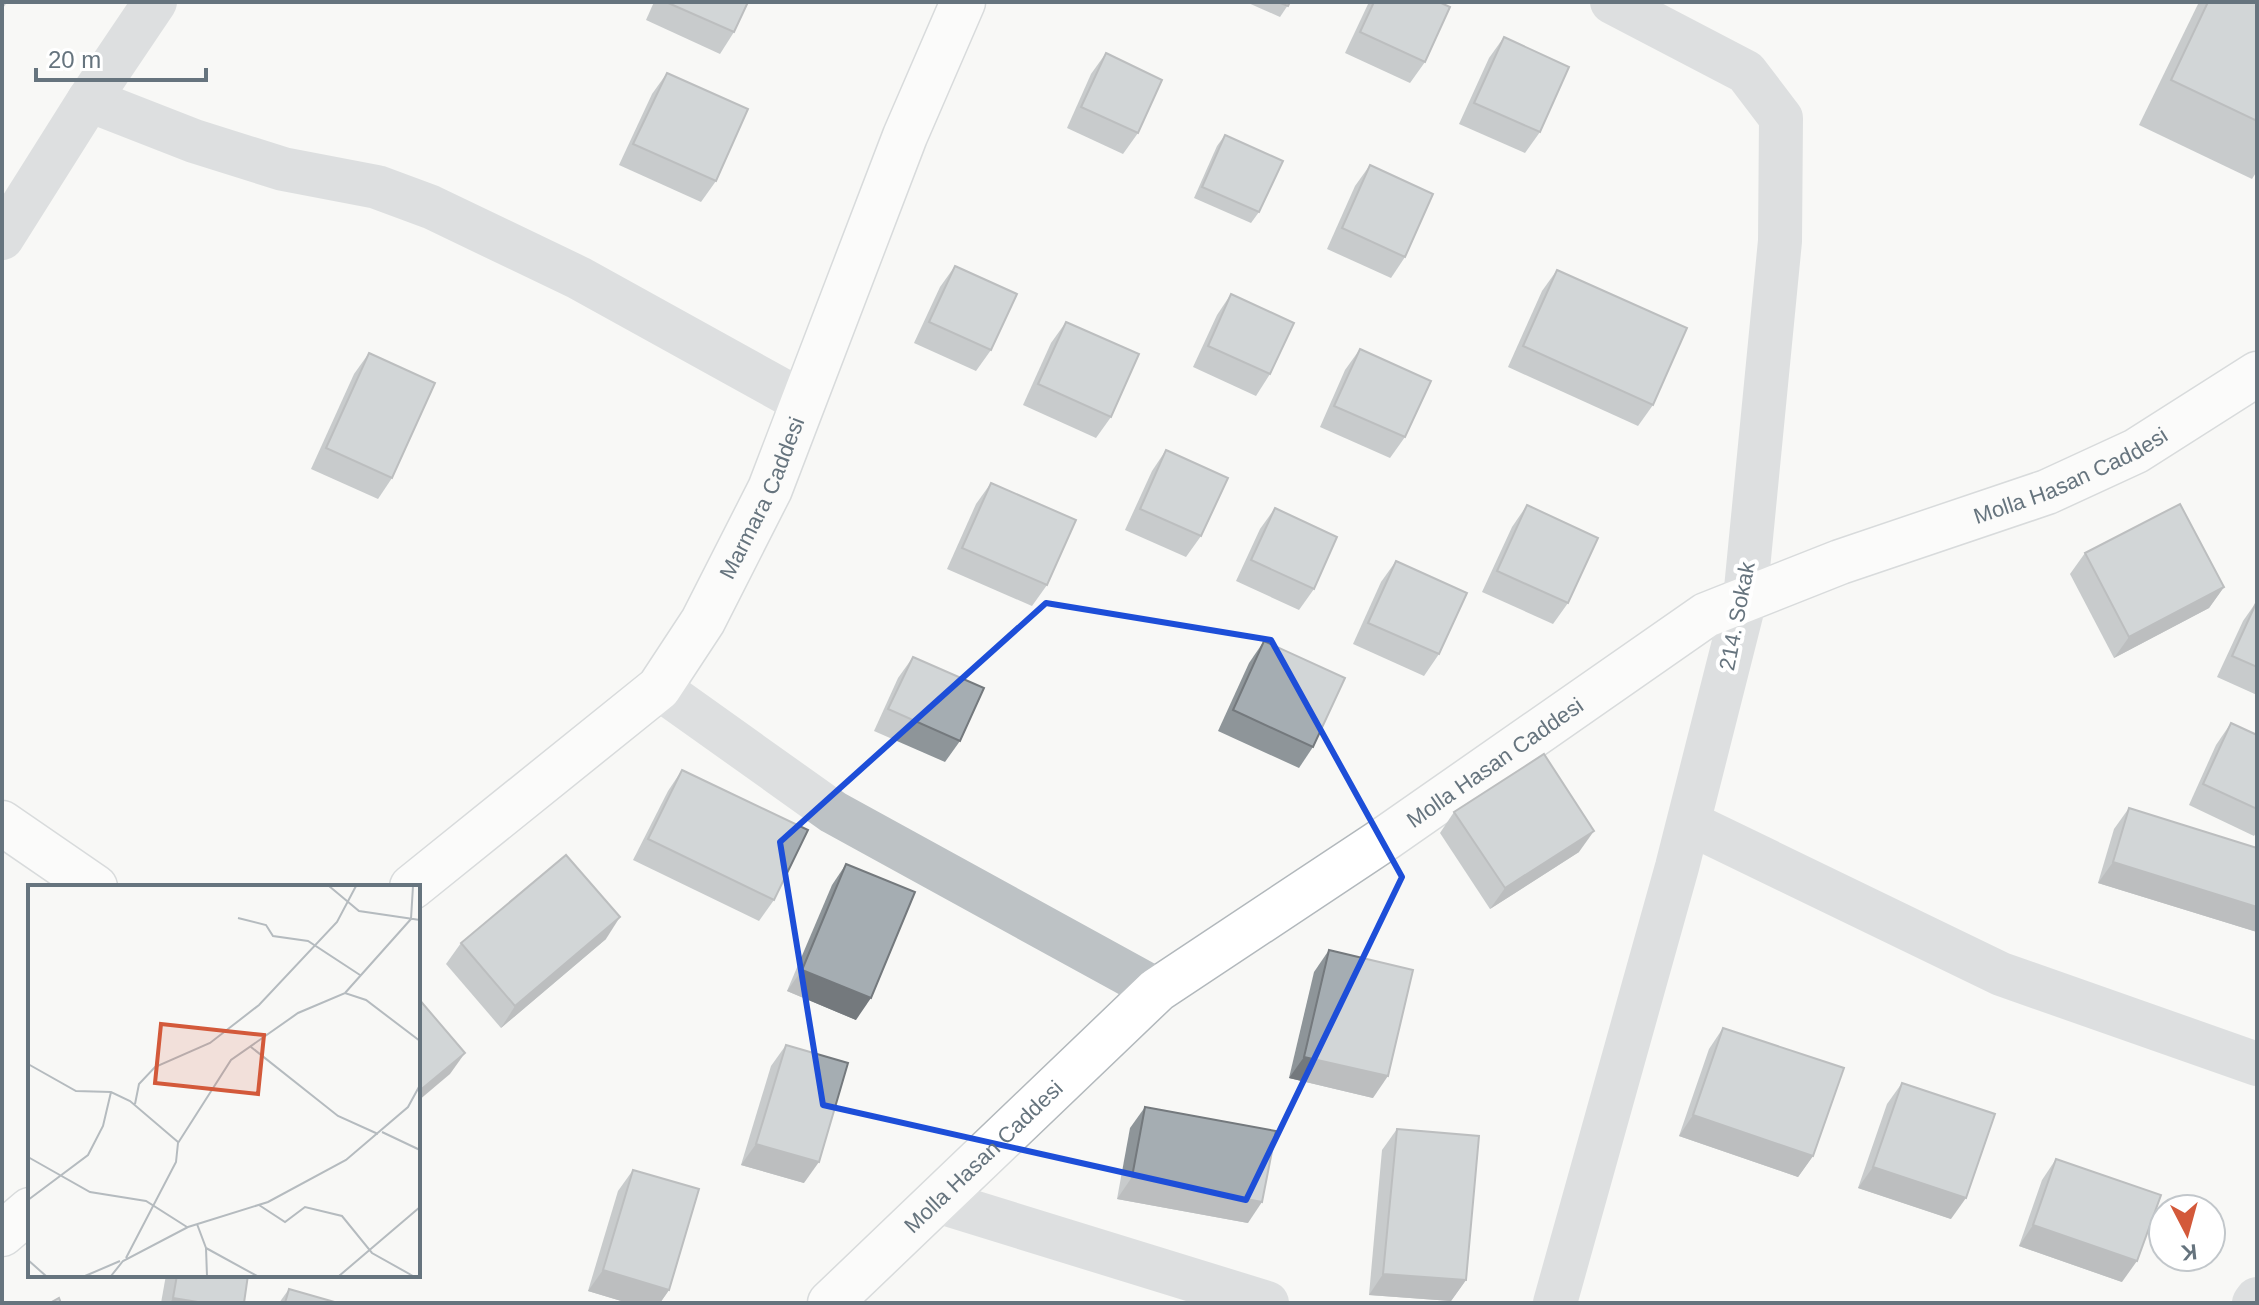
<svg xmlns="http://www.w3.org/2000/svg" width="2259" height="1305" font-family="Helvetica,sans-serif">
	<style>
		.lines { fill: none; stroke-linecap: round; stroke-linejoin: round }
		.secondary-casing { stroke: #b2b8bc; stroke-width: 47 }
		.street { stroke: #bdc2c5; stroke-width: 44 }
		.secondary { stroke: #fff; stroke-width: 44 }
		.wall { fill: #8e9599 }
		.shaded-wall { fill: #74797d }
		.building { fill: #a5adb2; stroke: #74797d; stroke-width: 2 }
		.marked { fill: none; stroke: #1d4ed8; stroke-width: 6; stroke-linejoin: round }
		.labels { text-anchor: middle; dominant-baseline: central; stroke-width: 8; stroke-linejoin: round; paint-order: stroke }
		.street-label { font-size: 22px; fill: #66747e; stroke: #fff }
		.inset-road { fill: none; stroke: #b5bbbf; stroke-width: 2 }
		.view { fill: #d3593a; fill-opacity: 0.15; stroke: #d3593a; stroke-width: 4 }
		.inset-edge { fill: none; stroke: #66747e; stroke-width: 4 }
	</style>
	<rect width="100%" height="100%" fill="#f8f8f6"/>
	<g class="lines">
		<!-- secondary casing -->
		<g class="secondary-casing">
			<g id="secondary">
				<path d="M 2,823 L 95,887"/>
				<path id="s1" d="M 412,887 L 659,688 L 703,621 L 770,489 L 905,136 L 963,2"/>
				<path d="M 2,1234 L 30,1210"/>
				<path id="s2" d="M 830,1303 L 1157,990 L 1386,838 L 1706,615 L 1840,562 L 2047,492 L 2136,451 L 2257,374"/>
			</g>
		</g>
		<!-- street -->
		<g class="street">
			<path d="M 89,100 L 194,141 L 283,169 L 377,187 L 431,207 L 579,278 L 803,402"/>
			<path d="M 2,238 L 89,100 L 155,2"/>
			<path d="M 659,688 L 833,812 L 1157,990"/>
			<path d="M 1689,823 L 2001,974 L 2257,1064"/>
			<path d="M 937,1201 L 1267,1303"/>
			<path d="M 1555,1303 L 1677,867 L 1745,599 L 1780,241 L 1781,118 L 1746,72 L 1612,2"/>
			<path d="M 2254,1303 L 2257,1299"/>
		</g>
		<!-- secondary -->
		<use href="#secondary" class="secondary"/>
	</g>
	<!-- wall -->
	<g class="wall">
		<path d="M 2,2 L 7,2 L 2,10 Z"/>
		<path d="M 654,2 L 748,2 L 734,32 L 720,54 L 646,20 Z"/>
		<path d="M 1246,2 L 1290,2 L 1280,17 Z"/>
		<path d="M 1369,2 L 1439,2 L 1425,62 L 1410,83 L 1345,53 Z"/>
		<path d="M 2199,2 L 2257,2 L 2257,171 L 2252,179 L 2139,125 Z"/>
		<path d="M 1504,37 L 1540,132 L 1525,153 L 1459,124 L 1489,58 Z"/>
		<path d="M 1106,53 L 1138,133 L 1123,154 L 1067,128 L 1091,74 Z"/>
		<path d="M 667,73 L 716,181 L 701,202 L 619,165 L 652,94 Z"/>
		<path d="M 1225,135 L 1259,212 L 1251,223 L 1194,198 L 1217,146 Z"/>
		<path d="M 1370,165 L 1405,257 L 1391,278 L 1327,249 L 1355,186 Z"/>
		<path d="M 955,266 L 991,350 L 976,371 L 914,343 L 940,287 Z"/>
		<path d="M 1557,270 L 1653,405 L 1638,426 L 1508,367 L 1542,291 Z"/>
		<path d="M 1231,294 L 1270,374 L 1256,396 L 1193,367 L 1217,315 Z"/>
		<path d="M 1066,322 L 1111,417 L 1096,438 L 1023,405 L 1051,343 Z"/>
		<path d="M 1360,349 L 1405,437 L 1390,458 L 1320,427 L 1345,370 Z"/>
		<path d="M 369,353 L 392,478 L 378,499 L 311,469 L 354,374 Z"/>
		<path d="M 1166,450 L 1201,536 L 1186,557 L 1125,530 L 1152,471 Z"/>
		<path d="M 991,483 L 1047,585 L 1032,606 L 947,569 L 976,504 Z"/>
		<path d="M 1527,505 L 1568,603 L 1553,624 L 1482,592 L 1512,527 Z"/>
		<path d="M 1275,508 L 1314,589 L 1299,610 L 1236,581 L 1260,529 Z"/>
		<path d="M 2085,553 L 2224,587 L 2209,608 L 2114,658 L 2070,574 Z"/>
		<path d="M 1396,561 L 1439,654 L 1424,676 L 1353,644 L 1381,582 Z"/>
		<path d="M 2257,601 L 2257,695 L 2217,677 L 2243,621 Z"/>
		<path d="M 1264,641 L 1313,747 L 1299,768 L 1218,731 L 1249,663 Z"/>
		<path d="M 913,657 L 960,741 L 945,762 L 874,731 L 898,678 Z"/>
		<path d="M 2231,723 L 2257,735 L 2257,831 L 2254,836 L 2189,805 L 2216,745 Z"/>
		<path d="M 682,770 L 774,900 L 759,921 L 633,860 L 668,791 Z"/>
		<path d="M 2129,808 L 2257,848 L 2257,932 L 2098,883 L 2114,829 Z"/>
		<path d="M 1454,812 L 1579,852 L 1490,909 L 1440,833 Z"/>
		<path d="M 846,864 L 856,1020 L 787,991 L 832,885 Z"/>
		<path d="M 606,939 L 501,1028 L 446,964 L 461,943 Z"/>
		<path d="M 1329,950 L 1373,1098 L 1289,1078 L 1314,972 Z"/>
		<path d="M 1723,1028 L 1813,1156 L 1798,1177 L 1679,1136 L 1709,1049 Z"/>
		<path d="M 786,1045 L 804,1183 L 741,1165 L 771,1066 Z"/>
		<path d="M 1902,1083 L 1951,1219 L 1858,1188 L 1887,1104 Z"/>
		<path d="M 1145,1107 L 1248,1223 L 1117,1199 L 1130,1128 Z"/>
		<path d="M 1397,1129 L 1466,1280 L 1451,1301 L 1369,1295 L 1382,1150 Z"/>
		<path d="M 2056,1159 L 2122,1282 L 2019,1246 L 2042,1180 Z"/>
		<path d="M 633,1170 L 669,1290 L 660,1303 L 628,1303 L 588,1291 L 618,1191 Z"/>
		<path d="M 166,1275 L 248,1275 L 244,1303 L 161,1303 Z"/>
		<path d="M 289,1289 L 338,1303 L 279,1303 Z"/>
	</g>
	<!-- shaded-wall -->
	<g class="shaded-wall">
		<path d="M 2224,587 L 2209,608 L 2114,658 L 2129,637 Z"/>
		<path d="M 1594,831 L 1579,852 L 1490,909 L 1505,888 Z"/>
		<path d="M 2113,862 L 2257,907 L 2257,932 L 2098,883 Z"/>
		<path d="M 620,917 L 606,939 L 501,1028 L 515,1006 Z"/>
		<path d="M 802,970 L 871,998 L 856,1020 L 787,991 Z"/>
		<path d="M 465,1053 L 450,1074 L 418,1101 L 418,1092 Z"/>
		<path d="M 1304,1057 L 1388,1076 L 1373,1098 L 1289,1078 Z"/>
		<path d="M 1693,1115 L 1813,1156 L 1798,1177 L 1679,1136 Z"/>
		<path d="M 756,1144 L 819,1162 L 804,1183 L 741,1165 Z"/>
		<path d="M 1873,1167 L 1966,1198 L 1951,1219 L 1858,1188 Z"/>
		<path d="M 1132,1177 L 1262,1202 L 1248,1223 L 1117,1199 Z"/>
		<path d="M 2033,1225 L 2137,1261 L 2122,1282 L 2019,1246 Z"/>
		<path d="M 603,1270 L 669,1290 L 660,1303 L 628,1303 L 588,1291 Z"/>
		<path d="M 1383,1274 L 1466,1280 L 1451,1301 L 1369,1295 Z"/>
		<path d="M 173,1298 L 204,1303 L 170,1303 Z"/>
	</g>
	<!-- building -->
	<g class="building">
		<path d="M 666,2 L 748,2 L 734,32 Z"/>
		<path d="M 1278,2 L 1290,2 L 1288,6 Z"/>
		<path d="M 1374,2 L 1439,2 L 1450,7 L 1425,62 L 1360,32 Z"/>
		<path d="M 2208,2 L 2257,2 L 2257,121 L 2171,80 Z"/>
		<path d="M 1504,37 L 1569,67 L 1540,132 L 1474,103 Z"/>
		<path d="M 1106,53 L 1162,80 L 1138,133 L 1081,107 Z"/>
		<path d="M 667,73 L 748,109 L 716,181 L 633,144 Z"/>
		<path d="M 1225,135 L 1283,161 L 1259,212 L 1202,187 Z"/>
		<path d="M 1370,165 L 1433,194 L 1405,257 L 1342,228 Z"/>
		<path d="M 955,266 L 1017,294 L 991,350 L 929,322 Z"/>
		<path d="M 1557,270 L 1687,328 L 1653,405 L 1523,346 Z"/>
		<path d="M 1231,294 L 1294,323 L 1270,374 L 1208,346 Z"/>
		<path d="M 1066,322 L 1139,354 L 1111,417 L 1038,384 Z"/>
		<path d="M 1360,349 L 1431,381 L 1405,437 L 1334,406 Z"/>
		<path d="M 369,353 L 435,383 L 392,478 L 326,448 Z"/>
		<path d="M 1166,450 L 1228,478 L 1201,536 L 1140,509 Z"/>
		<path d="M 991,483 L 1076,520 L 1047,585 L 962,548 Z"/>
		<path d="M 2180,504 L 2224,587 L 2129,637 L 2085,553 Z"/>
		<path d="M 1527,505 L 1598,538 L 1568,603 L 1497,571 Z"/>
		<path d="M 1275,508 L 1337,537 L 1314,589 L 1251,560 Z"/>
		<path d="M 1396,561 L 1467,593 L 1439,654 L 1368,623 Z"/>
		<path d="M 2257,601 L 2257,667 L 2232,656 Z"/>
		<path d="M 1264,641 L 1345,678 L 1313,747 L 1233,710 Z"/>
		<path d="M 913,657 L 984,688 L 960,741 L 888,709 Z"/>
		<path d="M 2231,723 L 2257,735 L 2257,809 L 2203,784 Z"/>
		<path d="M 1544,754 L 1594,831 L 1505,888 L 1454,812 Z"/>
		<path d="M 682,770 L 808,830 L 774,900 L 648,839 Z"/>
		<path d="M 2129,808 L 2257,848 L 2257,907 L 2113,862 Z"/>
		<path d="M 566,855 L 620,917 L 515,1006 L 461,943 Z"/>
		<path d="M 846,864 L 915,892 L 871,998 L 802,970 Z"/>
		<path d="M 1329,950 L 1413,970 L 1388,1076 L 1304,1057 Z"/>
		<path d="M 418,998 L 465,1053 L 418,1092 Z"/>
		<path d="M 1723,1028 L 1844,1068 L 1813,1156 L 1693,1115 Z"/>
		<path d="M 786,1045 L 848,1063 L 819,1162 L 756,1144 Z"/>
		<path d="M 1902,1083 L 1995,1114 L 1966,1198 L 1873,1167 Z"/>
		<path d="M 1145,1107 L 1276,1131 L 1262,1202 L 1132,1177 Z"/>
		<path d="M 1397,1129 L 1479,1136 L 1466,1280 L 1383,1274 Z"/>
		<path d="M 2056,1159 L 2161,1195 L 2137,1261 L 2033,1225 Z"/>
		<path d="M 633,1170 L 699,1189 L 669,1290 L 603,1270 Z"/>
		<path d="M 177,1275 L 248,1275 L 244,1303 L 204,1303 L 173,1298 Z"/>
		<path d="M 289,1289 L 338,1303 L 285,1303 Z"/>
		<path d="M 59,1298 L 61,1303 L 50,1303 Z"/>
	</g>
	<!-- marked area -->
	<path d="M0 0H2259V1305H0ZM 1046,603 L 1271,640 L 1402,877 L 1246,1200 L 823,1105 L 780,842 Z" fill="#f8f8f6" fill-opacity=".55" fill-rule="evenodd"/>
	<path class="marked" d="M 1046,603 L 1271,640 L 1402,877 L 1246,1200 L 823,1105 L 780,842 Z"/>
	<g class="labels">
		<!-- street labels -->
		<g class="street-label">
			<text stroke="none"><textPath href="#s2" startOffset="1508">Molla Hasan Caddesi</textPath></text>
			<text stroke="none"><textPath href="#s1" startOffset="534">Marmara Caddesi</textPath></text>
			<text transform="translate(1737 616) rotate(-79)">214. Sokak</text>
			<text stroke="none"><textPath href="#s2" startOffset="860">Molla Hasan Caddesi</textPath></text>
			<text stroke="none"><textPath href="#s2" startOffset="212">Molla Hasan Caddesi</textPath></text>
		</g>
	</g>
	<!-- overview -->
	<g transform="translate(28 885)">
		<rect width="392" height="392" fill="#f8f8f6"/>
		<path class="inset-road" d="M 301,1 L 331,26 L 392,35M 210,33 L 238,40 L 245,51 L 280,56 L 332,90M 317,108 L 383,34 L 385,1M 223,162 L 310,231 L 350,249M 0,179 L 48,206 L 83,207 L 102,216 L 150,257M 107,219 L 111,199 L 127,182 L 182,158 L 231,120 L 309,37 L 328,1M 354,247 L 392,265M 0,272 L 62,307 L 118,316 L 159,342M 0,315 L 60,270 L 75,241 L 83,207M 231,320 L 257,337 L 277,322 L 314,331 L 344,368 L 385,391M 169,339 L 178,363 L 179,391M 178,363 L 229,391M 98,373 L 148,277 L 150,258 L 203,175 L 270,128 L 317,108 L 338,115 L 392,156M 0,375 L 18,391M 57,391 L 92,376M 83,391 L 95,376 L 160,342 L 240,317 L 318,275 L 380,222 L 392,200M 311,391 L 392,322"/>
		<path class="view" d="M 133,139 L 236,150 L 230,209 L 127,198 Z"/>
		<rect width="392" height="392" class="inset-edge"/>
	</g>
	<!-- border -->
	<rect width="2259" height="1305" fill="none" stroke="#66747e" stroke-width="8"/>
	<!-- north arrow -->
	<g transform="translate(2187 1233) rotate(174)"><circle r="38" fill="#ffffff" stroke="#c2c7cb" stroke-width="2"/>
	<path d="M0-6L14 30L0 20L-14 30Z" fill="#d3593a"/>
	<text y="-12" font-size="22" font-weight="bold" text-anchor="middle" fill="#66747e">K</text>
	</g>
	<!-- scale -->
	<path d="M36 68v12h170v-12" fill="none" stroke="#66747e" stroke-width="4"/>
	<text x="48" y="68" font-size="24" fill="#66747e" stroke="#ffffff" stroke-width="6" paint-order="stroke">20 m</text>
</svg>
